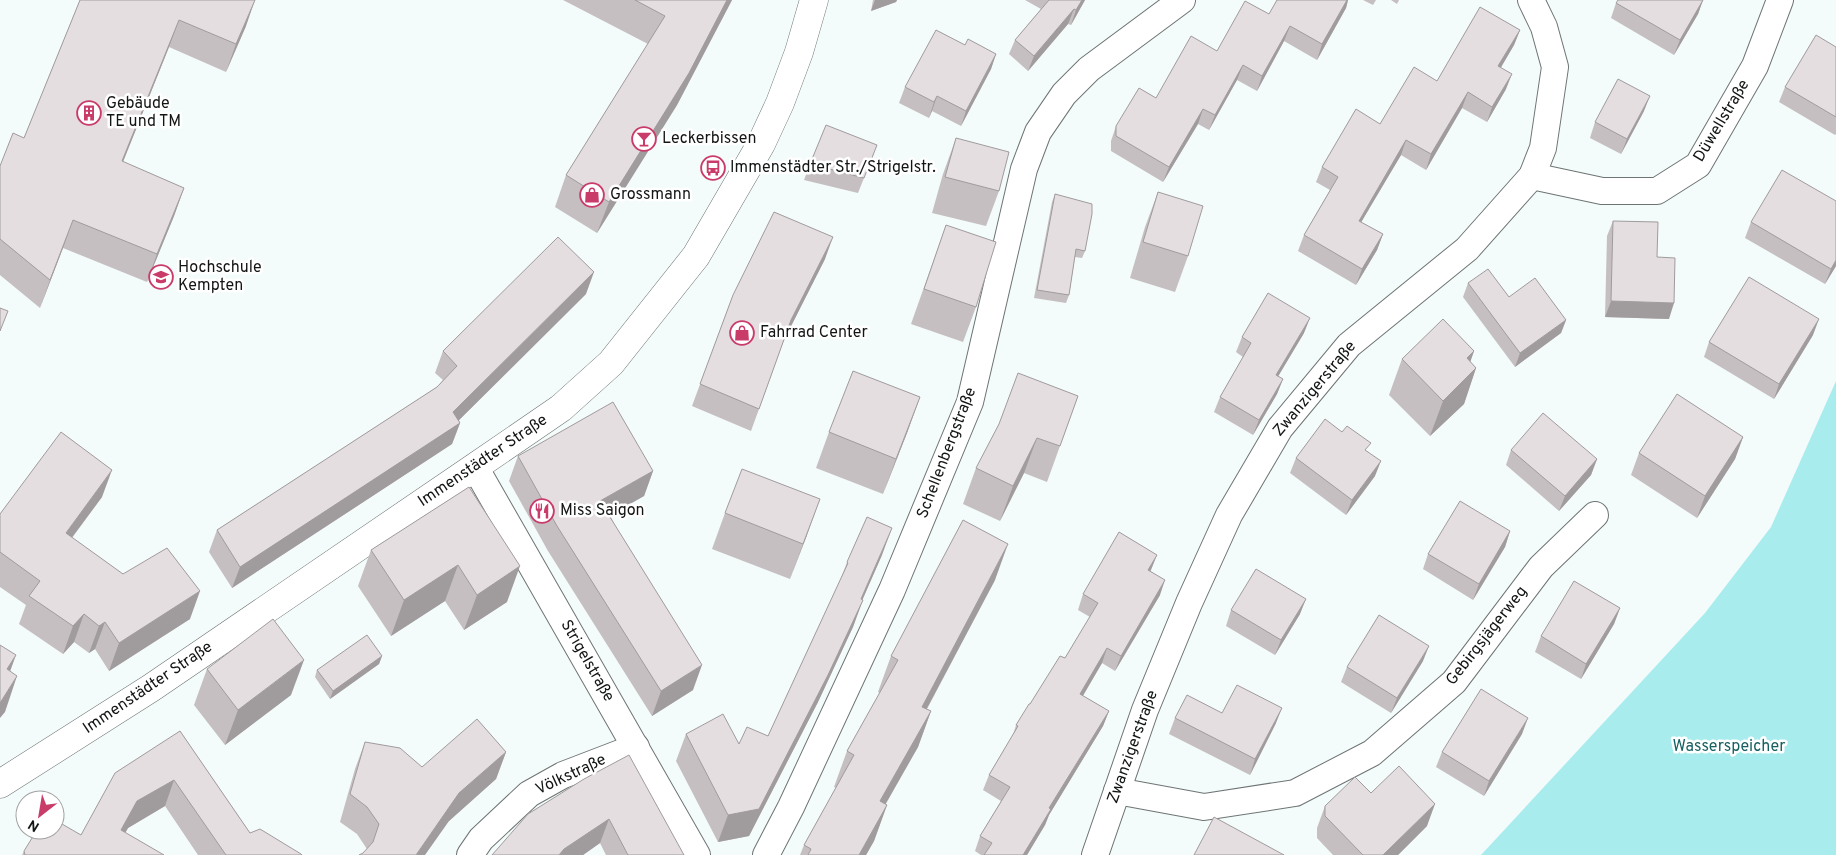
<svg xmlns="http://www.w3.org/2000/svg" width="1836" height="855" font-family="Overpass,sans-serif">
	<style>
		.green { fill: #a9ecee }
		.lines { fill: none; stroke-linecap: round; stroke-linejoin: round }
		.minor-casing { stroke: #6e7474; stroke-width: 28 }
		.tertiary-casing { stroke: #6e7474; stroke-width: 29 }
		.minor { stroke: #fff; stroke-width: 26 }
		.tertiary { stroke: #fff; stroke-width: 28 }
		.wall { fill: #c5bfc1 }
		.shaded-wall { fill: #a09b9d }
		.building { fill: #e5dee0; stroke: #a09b9d }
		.labels { text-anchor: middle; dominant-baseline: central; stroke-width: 5; stroke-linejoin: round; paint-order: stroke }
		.poi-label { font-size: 16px; fill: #131515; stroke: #fff; text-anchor: start }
		.street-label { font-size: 16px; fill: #131515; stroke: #fff }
		.park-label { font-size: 16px; fill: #176062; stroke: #fff }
	</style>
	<rect width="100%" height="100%" fill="#f3fbfb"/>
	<!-- green -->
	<path class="green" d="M 1836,381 L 1836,855 L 1481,855 L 1705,613 L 1771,527 Z"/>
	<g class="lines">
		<!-- minor casing -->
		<g class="minor-casing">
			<g id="minor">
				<path d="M 1532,176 L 1602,191 L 1657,191 L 1698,165 L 1755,66 L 1780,0"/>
				<path d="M 475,467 L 697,855"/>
				<path d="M 1117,791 L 1204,807 L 1295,793 L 1372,753 L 1454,682 L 1541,567 L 1595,515"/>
				<path d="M 470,855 L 481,839 L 529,794 L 563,775 L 636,747"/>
				<path d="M 766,855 L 791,807 L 892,590 L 970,402 L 1024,169 L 1038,132 L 1064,94 L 1089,69 L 1182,0"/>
				<path d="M 1095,855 L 1145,710 L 1189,603 L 1229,515 L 1280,428 L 1349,345 L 1467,249 L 1532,176 L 1543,148 L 1555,67 L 1544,27 L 1531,0"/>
			</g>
		</g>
		<!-- tertiary casing -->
		<g class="tertiary-casing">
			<path id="tertiary" d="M 0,784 L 151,688 L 475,467 L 561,408 L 611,363 L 696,256 L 761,144 L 780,103 L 799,52 L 814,0"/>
		</g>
		<!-- minor -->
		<use href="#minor" class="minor"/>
		<!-- tertiary -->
		<use href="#tertiary" class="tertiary"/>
	</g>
	<!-- wall -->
	<g class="wall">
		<path d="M 80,0 L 246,26 L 226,72 L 169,47 L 123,162 L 184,188 L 174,216 L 147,282 L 63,248 L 40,308 L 0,275 L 0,166 L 24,138 Z"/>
		<path d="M 563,0 L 732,0 L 677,105 L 597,233 L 555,207 L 566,175 L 648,44 Z"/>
		<path d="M 873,0 L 897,0 L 896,2 L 871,11 Z"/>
		<path d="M 1025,0 L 1085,0 L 1071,25 L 1068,24 L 1028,71 L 1009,54 L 1015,40 L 1041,9 Z"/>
		<path d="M 1277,0 L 1348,0 L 1346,8 L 1317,60 L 1284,41 L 1257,91 L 1237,80 L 1209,130 L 1198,124 L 1163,182 L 1111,151 L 1111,141 L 1116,126 L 1156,98 L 1217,51 L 1269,14 Z"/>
		<path d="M 1363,0 L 1376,0 L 1373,5 Z"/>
		<path d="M 1391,0 L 1399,0 L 1397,4 Z"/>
		<path d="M 1703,0 L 1698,14 L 1674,55 L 1611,18 L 1616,3 Z"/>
		<path d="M 1520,30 L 1514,45 L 1501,67 L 1506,89 L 1487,122 L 1462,108 L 1426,170 L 1401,155 L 1361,222 L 1383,234 L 1377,250 L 1356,285 L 1298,251 L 1304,235 L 1330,190 L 1316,182 L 1322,167 L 1380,124 Z"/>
		<path d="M 1836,47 L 1836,134 L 1835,135 L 1779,102 L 1785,87 Z"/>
		<path d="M 996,54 L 991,69 L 961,126 L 932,111 L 929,118 L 899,103 L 905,87 Z"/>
		<path d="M 1644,111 L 1621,154 L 1590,138 L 1595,122 Z"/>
		<path d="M 956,138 L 999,191 L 986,226 L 932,213 L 943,174 Z"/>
		<path d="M 877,145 L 858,193 L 804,180 L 810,164 Z"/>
		<path d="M 1158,192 L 1188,256 L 1175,292 L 1130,278 L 1145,227 Z"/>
		<path d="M 1055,194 L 1085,251 L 1082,258 L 1075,257 L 1069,295 L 1066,303 L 1034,298 L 1052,202 Z"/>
		<path d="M 1613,221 L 1657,257 L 1669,319 L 1605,317 L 1607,236 Z"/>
		<path d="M 1751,222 L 1836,266 L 1825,284 L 1745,238 Z"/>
		<path d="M 946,225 L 976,307 L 963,342 L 911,324 Z"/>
		<path d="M 825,259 L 784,340 L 751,431 L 692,406 L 733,295 Z"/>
		<path d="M 1468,283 L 1509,297 L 1566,320 L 1561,333 L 1515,367 L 1463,297 Z"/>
		<path d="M 586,294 L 459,420 L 460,423 L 452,444 L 232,588 L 209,552 L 217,530 L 437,387 L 443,380 L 435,373 L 443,351 Z"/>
		<path d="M 1304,333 L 1278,376 L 1283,379 L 1277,394 L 1253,435 L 1214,412 L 1220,397 L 1243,357 L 1236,352 L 1242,337 Z"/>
		<path d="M 1813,335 L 1774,399 L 1704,357 L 1709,342 Z"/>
		<path d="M 1474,351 L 1470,362 L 1476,368 L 1464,404 L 1430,436 L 1389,395 L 1402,359 Z"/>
		<path d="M 1078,396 L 1047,482 L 1024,473 L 1000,521 L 963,504 L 976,468 Z"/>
		<path d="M 920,397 L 907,433 L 883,494 L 816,468 L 829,432 Z"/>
		<path d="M 1743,437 L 1735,459 L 1697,518 L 1631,475 L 1639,453 Z"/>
		<path d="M 1511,450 L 1597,459 L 1591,475 L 1559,511 L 1506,465 Z"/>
		<path d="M 1368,451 L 1375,476 L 1346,515 L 1290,473 L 1296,458 Z"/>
		<path d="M 518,456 L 653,471 L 644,496 L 610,515 L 693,690 L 652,716 L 548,551 L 509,481 Z"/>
		<path d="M 469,487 L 507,602 L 464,630 L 445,601 L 391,636 L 358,586 L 371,550 Z"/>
		<path d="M 102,497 L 72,538 L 123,574 L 190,619 L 109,671 L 95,649 L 89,653 L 74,642 L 63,654 L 19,624 L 26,605 L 0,587 L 0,514 Z"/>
		<path d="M 725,513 L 807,535 L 790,579 L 712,549 Z"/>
		<path d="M 1510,531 L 1505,547 L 1473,600 L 1423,569 L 1428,554 Z"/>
		<path d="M 882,555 L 862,600 L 853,627 L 818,702 L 749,836 L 718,842 L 676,761 L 686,734 L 739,744 L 768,736 L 839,584 L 847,562 Z"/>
		<path d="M 1151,571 L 1160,595 L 1115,671 L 1102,663 L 1083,696 L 1109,711 L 1103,726 L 1049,815 L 1045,825 L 1027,855 L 981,855 L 975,851 L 980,836 L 1001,801 L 983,790 L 989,775 L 1013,735 L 1016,725 L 1030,704 L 1065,658 L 1090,617 L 1078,610 L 1083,594 Z"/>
		<path d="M 995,580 L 927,709 L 931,711 L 918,747 L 885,804 L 887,805 L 874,841 L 866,855 L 800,855 L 804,845 L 836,788 L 834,787 L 847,751 L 880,693 L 878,692 L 891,656 Z"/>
		<path d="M 1620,608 L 1614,624 L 1581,679 L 1535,652 L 1541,636 Z"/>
		<path d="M 1231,610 L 1300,614 L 1275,655 L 1226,626 Z"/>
		<path d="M 382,656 L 379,664 L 330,699 L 315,677 L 317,670 Z"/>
		<path d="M 1423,661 L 1391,713 L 1341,682 L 1347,667 Z"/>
		<path d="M 207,669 L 291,695 L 225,745 L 194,705 Z"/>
		<path d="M 1175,718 L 1276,723 L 1250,775 L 1169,734 Z"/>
		<path d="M 180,731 L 250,833 L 302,855 L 198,855 L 165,806 L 128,828 L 125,833 L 164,855 L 22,855 L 24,851 L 81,835 Z"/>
		<path d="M 1522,734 L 1484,796 L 1436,767 L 1442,752 Z"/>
		<path d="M 365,742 L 422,767 L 506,752 L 496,779 L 449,821 L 363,853 L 367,849 L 357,834 L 340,822 L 355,769 Z"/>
		<path d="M 584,779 L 684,855 L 606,855 L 600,843 L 583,855 L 492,855 Z"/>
		<path d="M 1325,806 L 1427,826 L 1398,855 L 1333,855 L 1317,838 L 1317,828 Z"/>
	</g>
	<!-- shaded-wall -->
	<g class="shaded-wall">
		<path d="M 255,0 L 246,26 L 226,72 L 236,44 Z"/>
		<path d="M 727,0 L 732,0 L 677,105 L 597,233 L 609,202 Z"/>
		<path d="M 875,0 L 897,0 L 896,2 L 871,11 Z"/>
		<path d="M 1082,0 L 1085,0 L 1071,25 L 1076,10 Z"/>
		<path d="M 1347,0 L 1348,0 L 1346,8 L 1317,60 L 1322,44 Z"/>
		<path d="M 1703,0 L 1698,14 L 1674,55 L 1680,40 Z"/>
		<path d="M 1074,9 L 1068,24 L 1028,71 L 1034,56 Z"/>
		<path d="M 179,20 L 169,47 L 112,189 L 122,161 Z"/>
		<path d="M 1290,26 L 1284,41 L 1257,91 L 1262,76 Z"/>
		<path d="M 1520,30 L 1514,45 L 1493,81 L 1498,66 Z"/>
		<path d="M 996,54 L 991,69 L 961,126 L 966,111 Z"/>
		<path d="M 1243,65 L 1237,80 L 1209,130 L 1215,115 Z"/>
		<path d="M 1512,74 L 1506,89 L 1487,122 L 1492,107 Z"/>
		<path d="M 1468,92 L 1462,108 L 1426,170 L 1431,154 Z"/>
		<path d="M 937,96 L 932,111 L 929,118 L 934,102 Z"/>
		<path d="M 1650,96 L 1644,111 L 1621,154 L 1627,139 Z"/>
		<path d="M 1203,109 L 1198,124 L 1163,182 L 1169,167 Z"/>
		<path d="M 1406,140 L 1401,155 L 1353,236 L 1359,221 Z"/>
		<path d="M 184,188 L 174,216 L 147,282 L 157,254 Z"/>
		<path d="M 73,220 L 63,248 L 40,308 L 50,280 Z"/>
		<path d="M 1383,234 L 1377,250 L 1356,285 L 1362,269 Z"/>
		<path d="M 833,237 L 825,259 L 783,342 L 791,320 Z"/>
		<path d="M 1836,260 L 1836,266 L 1825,284 L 1831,269 Z"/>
		<path d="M 594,272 L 586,294 L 449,430 L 460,423 L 452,444 L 232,588 L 240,567 L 453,412 Z"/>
		<path d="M 1611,301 L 1674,303 L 1669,319 L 1605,317 Z"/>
		<path d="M 1310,318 L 1304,333 L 1270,390 L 1276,375 Z"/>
		<path d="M 1819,319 L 1813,335 L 1774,399 L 1779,384 Z"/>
		<path d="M 1566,320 L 1561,333 L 1515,367 L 1520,353 Z"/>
		<path d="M 1474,351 L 1464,380 L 1476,368 L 1464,404 L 1430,436 L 1443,401 L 1467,358 Z"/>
		<path d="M 1283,379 L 1277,394 L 1253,435 L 1259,420 Z"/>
		<path d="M 920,397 L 907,433 L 883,494 L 896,459 Z"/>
		<path d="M 1743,437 L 1735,459 L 1697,518 L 1705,496 Z"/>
		<path d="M 1037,438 L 1024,473 L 1000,521 L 1013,486 Z"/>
		<path d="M 1597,459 L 1591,475 L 1559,511 L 1565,496 Z"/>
		<path d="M 1381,461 L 1375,476 L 1346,515 L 1352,500 Z"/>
		<path d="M 112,470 L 102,497 L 55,560 L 66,533 Z"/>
		<path d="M 653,471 L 644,496 L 591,526 L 600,501 Z"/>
		<path d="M 820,499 L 807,535 L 790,579 L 803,544 Z"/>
		<path d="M 892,528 L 882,555 L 851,626 L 861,599 Z"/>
		<path d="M 1510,531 L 1505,547 L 1473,600 L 1479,584 Z"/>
		<path d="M 1008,544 L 995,580 L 909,742 L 922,707 Z"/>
		<path d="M 1157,555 L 1151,570 L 1143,585 L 1148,570 Z"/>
		<path d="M 458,565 L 445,601 L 391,636 L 404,600 Z"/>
		<path d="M 520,566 L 507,602 L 464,630 L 477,595 Z"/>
		<path d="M 1165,580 L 1160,595 L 1115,671 L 1121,656 Z"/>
		<path d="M 200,591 L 190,619 L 109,671 L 119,643 Z"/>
		<path d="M 1306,599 L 1300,614 L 1275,655 L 1281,640 Z"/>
		<path d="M 863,600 L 853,627 L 818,702 L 749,836 L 718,842 L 728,815 Z"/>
		<path d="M 1620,608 L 1614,624 L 1581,679 L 1586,664 Z"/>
		<path d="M 84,614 L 74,642 L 63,654 L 73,626 Z"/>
		<path d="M 105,622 L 95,649 L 89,653 L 99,626 Z"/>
		<path d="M 1429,646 L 1423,661 L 1391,713 L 1397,698 Z"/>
		<path d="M 1107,648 L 1102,663 L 1075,709 L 1080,694 Z"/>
		<path d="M 16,655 L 3,691 L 7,669 Z"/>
		<path d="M 382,656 L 379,664 L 330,699 L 333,691 Z"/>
		<path d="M 304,660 L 291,695 L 225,745 L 238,710 Z"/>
		<path d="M 702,665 L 693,690 L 652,716 L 661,691 Z"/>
		<path d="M 17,676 L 5,712 L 0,718 L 0,703 Z"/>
		<path d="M 1282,708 L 1276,723 L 1250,775 L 1255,759 Z"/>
		<path d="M 931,711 L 918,747 L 867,837 L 880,801 Z"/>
		<path d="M 1109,711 L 1103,726 L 1049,815 L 1045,825 L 1027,855 L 1023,855 L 1049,808 Z"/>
		<path d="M 1528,718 L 1522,734 L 1484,796 L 1489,781 Z"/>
		<path d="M 506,752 L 496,779 L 449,821 L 425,855 L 416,855 L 459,793 Z"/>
		<path d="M 174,780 L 165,806 L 128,828 L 113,855 L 121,830 L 137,801 Z"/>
		<path d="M 1435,804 L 1427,826 L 1398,855 L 1383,855 Z"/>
		<path d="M 887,805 L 874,841 L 866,855 L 859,855 Z"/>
		<path d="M 609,819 L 600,843 L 583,855 L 559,855 L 564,849 Z"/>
	</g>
	<!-- building -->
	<g class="building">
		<path d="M 80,0 L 255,0 L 236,44 L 179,20 L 122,161 L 184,188 L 157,254 L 73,220 L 50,280 L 0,239 L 0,166 L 13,133 L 24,138 Z"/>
		<path d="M 635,0 L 727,0 L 689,73 L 609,202 L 566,175 L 665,16 Z"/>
		<path d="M 1049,0 L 1082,0 L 1076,10 L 1074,9 L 1034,56 L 1015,40 Z"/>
		<path d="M 1277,0 L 1347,0 L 1322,44 L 1290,26 L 1262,76 L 1243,65 L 1215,115 L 1203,109 L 1169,167 L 1116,136 L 1116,126 L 1139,88 L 1156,98 L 1191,36 L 1217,51 L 1245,1 L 1269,14 Z"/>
		<path d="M 1618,0 L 1703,0 L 1680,40 L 1616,3 Z"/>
		<path d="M 1480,7 L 1520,30 L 1498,66 L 1512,74 L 1492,107 L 1468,92 L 1431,154 L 1406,140 L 1359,221 L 1383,234 L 1362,269 L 1304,235 L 1338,177 L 1322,167 L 1356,109 L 1380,124 L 1414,67 L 1437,81 Z"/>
		<path d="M 936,30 L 965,45 L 968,39 L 996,54 L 966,111 L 937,96 L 934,102 L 905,87 Z"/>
		<path d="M 1816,35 L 1836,47 L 1836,117 L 1785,87 Z"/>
		<path d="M 1618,79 L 1650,96 L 1627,139 L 1595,122 Z"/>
		<path d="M 826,125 L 877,145 L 864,178 L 810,164 Z"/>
		<path d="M 956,138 L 1009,152 L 999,191 L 945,177 Z"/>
		<path d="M 1782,170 L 1836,201 L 1836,260 L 1831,269 L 1751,222 Z"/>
		<path d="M 1158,192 L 1203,206 L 1188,256 L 1143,242 Z"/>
		<path d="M 1055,194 L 1092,204 L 1092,214 L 1085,251 L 1076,249 L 1069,295 L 1037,290 Z"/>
		<path d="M 774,212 L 833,237 L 791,320 L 759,409 L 700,384 L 733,295 Z"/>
		<path d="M 1613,221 L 1658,222 L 1657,257 L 1675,258 L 1674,303 L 1611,301 Z"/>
		<path d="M 946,225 L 996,242 L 976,307 L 924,289 Z"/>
		<path d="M 558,237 L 594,272 L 453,412 L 460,423 L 240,567 L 217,530 L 437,387 L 457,366 L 443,351 Z"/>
		<path d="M 1488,269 L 1509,297 L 1535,278 L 1566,320 L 1520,353 L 1468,283 Z"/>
		<path d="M 1749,277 L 1819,319 L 1779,384 L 1709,342 Z"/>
		<path d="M 1268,293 L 1310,318 L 1276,375 L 1283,379 L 1259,420 L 1220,397 L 1251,343 L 1242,337 Z"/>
		<path d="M 0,308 L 8,311 L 0,331 Z"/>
		<path d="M 1443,319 L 1474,351 L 1467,358 L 1476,368 L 1443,401 L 1402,359 Z"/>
		<path d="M 853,371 L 920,397 L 896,459 L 829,432 Z"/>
		<path d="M 1018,373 L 1078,396 L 1060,446 L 1037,438 L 1013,486 L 976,468 L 999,424 Z"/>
		<path d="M 1677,394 L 1743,437 L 1705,496 L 1639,453 Z"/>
		<path d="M 613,402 L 653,471 L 600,501 L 702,665 L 661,691 L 557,526 L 518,456 Z"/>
		<path d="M 1543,413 L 1597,459 L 1565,496 L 1511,450 Z"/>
		<path d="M 1325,419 L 1342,432 L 1347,426 L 1371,443 L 1365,450 L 1381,461 L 1352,500 L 1296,458 Z"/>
		<path d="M 61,432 L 112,470 L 66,533 L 123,574 L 167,548 L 200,591 L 119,643 L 105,622 L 99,626 L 84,614 L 73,626 L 29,596 L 40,581 L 0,552 L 0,514 Z"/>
		<path d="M 742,469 L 820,499 L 803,544 L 725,513 Z"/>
		<path d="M 469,487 L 520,566 L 477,595 L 458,565 L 404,600 L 371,550 Z"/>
		<path d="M 1460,501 L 1510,531 L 1479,584 L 1428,554 Z"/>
		<path d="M 867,517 L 892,528 L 861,599 L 863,600 L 828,675 L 759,809 L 728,815 L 686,734 L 723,714 L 739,744 L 747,727 L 768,736 L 848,563 L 847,562 Z"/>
		<path d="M 963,520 L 1008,544 L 922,707 L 931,711 L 880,801 L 887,805 L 859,855 L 808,855 L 811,849 L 804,845 L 854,755 L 847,751 L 898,660 L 891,656 Z"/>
		<path d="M 1119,532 L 1157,555 L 1148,570 L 1165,580 L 1121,656 L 1107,648 L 1080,694 L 1109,711 L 1049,808 L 1051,809 L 1023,855 L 984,855 L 992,843 L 980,836 L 1010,787 L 989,775 L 1018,726 L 1016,725 L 1029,704 L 1030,704 L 1060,656 L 1065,658 L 1098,603 L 1083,594 Z"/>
		<path d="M 1256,569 L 1306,599 L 1281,640 L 1231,610 Z"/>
		<path d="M 1574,581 L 1620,608 L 1586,664 L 1541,636 Z"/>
		<path d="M 1379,615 L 1429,646 L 1397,698 L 1347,667 Z"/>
		<path d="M 273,619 L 304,660 L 238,710 L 207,669 Z"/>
		<path d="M 367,635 L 382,656 L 333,691 L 317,670 Z"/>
		<path d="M 0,645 L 16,655 L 7,669 L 17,676 L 0,703 Z"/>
		<path d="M 1237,685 L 1282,708 L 1255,759 L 1175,718 L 1187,695 L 1222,713 Z"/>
		<path d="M 1481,689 L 1528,718 L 1489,781 L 1442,752 Z"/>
		<path d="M 477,719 L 506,752 L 459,793 L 416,855 L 359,855 L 363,853 L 373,842 L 379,824 L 367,807 L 350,794 L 365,742 L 400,748 L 422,767 Z"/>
		<path d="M 180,731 L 250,833 L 260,829 L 301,854 L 302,855 L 226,855 L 174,780 L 137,801 L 121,830 L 164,855 L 25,855 L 24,851 L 37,830 L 55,830 L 55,826 L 62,824 L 81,835 L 115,773 Z"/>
		<path d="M 629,755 L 684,855 L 628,855 L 609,819 L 564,849 L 559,855 L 492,855 L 528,814 L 584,779 Z"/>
		<path d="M 1399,766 L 1435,804 L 1383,855 L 1363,855 L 1325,816 L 1325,806 L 1355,777 L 1371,793 Z"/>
		<path d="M 1214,817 L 1284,855 L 1194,855 Z"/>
	</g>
	<!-- icons -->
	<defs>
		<g id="building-ring" transform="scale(1.25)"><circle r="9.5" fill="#fff" stroke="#c93c6a" stroke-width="1.5"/><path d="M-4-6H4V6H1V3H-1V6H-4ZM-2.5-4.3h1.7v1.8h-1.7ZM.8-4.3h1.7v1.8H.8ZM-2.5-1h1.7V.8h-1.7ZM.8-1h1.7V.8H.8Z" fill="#c93c6a"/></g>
		<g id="bar-ring" transform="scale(1.25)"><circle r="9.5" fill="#fff" stroke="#c93c6a" stroke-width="1.5"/><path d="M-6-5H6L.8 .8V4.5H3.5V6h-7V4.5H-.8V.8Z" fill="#c93c6a"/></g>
		<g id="bus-ring" transform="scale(1.25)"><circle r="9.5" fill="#fff" stroke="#c93c6a" stroke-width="1.5"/><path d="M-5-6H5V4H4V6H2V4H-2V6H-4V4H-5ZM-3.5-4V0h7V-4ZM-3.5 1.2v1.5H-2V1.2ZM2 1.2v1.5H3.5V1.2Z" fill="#c93c6a"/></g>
		<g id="shop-ring" transform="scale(1.25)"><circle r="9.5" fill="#fff" stroke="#c93c6a" stroke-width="1.5"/><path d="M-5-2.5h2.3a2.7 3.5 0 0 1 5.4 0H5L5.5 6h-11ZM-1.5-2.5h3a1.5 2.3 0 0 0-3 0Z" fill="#c93c6a"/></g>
		<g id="university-ring" transform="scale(1.25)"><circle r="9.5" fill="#fff" stroke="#c93c6a" stroke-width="1.5"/><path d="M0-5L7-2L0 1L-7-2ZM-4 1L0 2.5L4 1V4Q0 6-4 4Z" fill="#c93c6a"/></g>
		<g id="restaurant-ring" transform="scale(1.25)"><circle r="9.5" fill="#fff" stroke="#c93c6a" stroke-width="1.5"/><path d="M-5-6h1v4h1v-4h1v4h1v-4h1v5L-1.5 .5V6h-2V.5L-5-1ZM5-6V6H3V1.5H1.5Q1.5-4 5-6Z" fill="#c93c6a"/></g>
	</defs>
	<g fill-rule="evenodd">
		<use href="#building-ring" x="89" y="113"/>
		<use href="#bar-ring" x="644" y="139"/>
		<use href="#bus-ring" x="713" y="168"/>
		<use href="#shop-ring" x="592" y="195"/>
		<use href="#university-ring" x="161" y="277"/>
		<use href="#shop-ring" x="742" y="333"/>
		<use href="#restaurant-ring" x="542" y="511"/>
	</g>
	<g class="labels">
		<!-- poi labels -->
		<g class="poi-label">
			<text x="106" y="104">Gebäude<tspan x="106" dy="18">TE und TM</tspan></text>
			<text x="662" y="139">Leckerbissen</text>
			<text x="730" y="168">Immenstädter Str./Strigelstr.</text>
			<text x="610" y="195">Grossmann</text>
			<text x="178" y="268">Hochschule<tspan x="178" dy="18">Kempten</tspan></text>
			<text x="760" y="333">Fahrrad Center</text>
			<text x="560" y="511">Miss Saigon</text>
		</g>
		<!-- street labels -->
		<g class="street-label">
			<text transform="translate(1722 121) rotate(-59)">Düwellstraße</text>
			<text transform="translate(1315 389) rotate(-50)">Zwanzigerstraße</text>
			<text transform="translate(947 453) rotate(-69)">Schellenbergstraße</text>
			<text transform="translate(483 461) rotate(-34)">Immenstädter Straße</text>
			<text transform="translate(1487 636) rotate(-52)">Gebirgsjägerweg</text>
			<text transform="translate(587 661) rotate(60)">Strigelstraße</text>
			<text transform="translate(148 688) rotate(-34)">Immenstädter Straße</text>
			<text transform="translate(1133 747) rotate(-70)">Zwanzigerstraße</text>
			<text transform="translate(571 775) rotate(-25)">Völkstraße</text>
		</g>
		<!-- park labels -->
		<g class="park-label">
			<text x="1729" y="747">Wasserspeicher</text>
		</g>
	</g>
	<!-- north arrow -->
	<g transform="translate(40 815) rotate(211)"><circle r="24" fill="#ffffff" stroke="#a1a1a1"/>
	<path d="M0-4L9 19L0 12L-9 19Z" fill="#c93c6a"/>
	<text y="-8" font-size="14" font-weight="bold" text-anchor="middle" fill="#131515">N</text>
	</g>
</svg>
